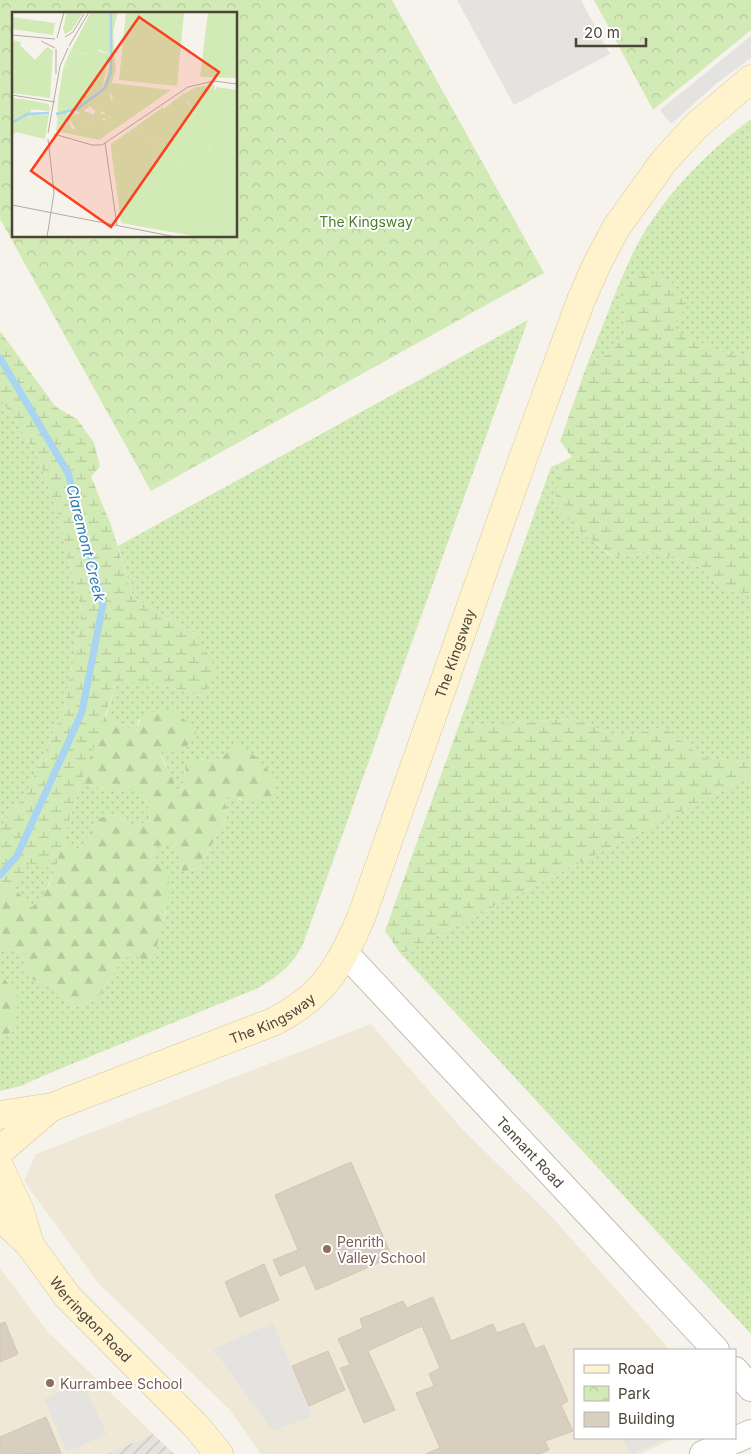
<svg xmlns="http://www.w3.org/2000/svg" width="751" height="1454" font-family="Inter,sans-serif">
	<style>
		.industrial { fill: url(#industrial-furrows) }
		.education { fill: #efe8d6 }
		.grass { fill: url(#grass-dots) }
		.forest { fill: url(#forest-firs) }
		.wetland { fill: url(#wetland-marsh) }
		.park { fill: url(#park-crowns); fill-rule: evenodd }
		.parking { fill: #e5e3e0 }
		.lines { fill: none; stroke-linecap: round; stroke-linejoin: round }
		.stream { stroke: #a9d4f2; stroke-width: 7 }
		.building { fill: #d8cfc1; stroke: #d3c7b4 }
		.street-casing { stroke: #c2bbae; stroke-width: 28 }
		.secondary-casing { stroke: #d6c79b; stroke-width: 29 }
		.street { stroke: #fff; stroke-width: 26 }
		.secondary { stroke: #fff3cd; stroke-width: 28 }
		.education-dot { fill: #8d6e63; stroke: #fff; stroke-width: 2 }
		.labels { text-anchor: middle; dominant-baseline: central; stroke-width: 4; stroke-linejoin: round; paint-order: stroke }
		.park-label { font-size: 14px; fill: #4a7f2a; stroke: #fff }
		.street-label { font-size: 14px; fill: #4b4439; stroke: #fff }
		.education-label { font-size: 14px; fill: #785e54; stroke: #fff; text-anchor: start }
		.water-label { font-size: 15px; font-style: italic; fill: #2e7ab2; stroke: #fff }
		.inset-river { fill: none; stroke: #a9d4f2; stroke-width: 2.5 }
		.inset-road { fill: none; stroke: #b2ada4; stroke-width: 1 }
		.view { fill: #fc3f1d; fill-opacity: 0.15; stroke: #fc3f1d; stroke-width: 2.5 }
		.inset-edge { fill: none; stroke: #4b4439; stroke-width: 2.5 }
	</style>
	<defs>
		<pattern id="industrial-furrows" width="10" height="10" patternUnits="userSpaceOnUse" patternTransform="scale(1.25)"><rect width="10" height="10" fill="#e6e2dd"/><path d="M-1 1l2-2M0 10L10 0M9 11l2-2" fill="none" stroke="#c7c3be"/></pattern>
		<pattern id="grass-dots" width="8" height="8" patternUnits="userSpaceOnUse" patternTransform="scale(1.25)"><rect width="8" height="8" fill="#d2eab5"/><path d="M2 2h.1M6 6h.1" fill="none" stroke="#b6ca9c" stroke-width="1.8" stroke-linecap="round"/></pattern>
		<pattern id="forest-firs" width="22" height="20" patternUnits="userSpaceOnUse" patternTransform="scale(1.25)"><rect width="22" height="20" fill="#d2eab5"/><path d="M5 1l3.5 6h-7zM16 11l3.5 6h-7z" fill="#b6ca9c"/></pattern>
		<pattern id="wetland-marsh" width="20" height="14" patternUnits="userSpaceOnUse" patternTransform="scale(1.25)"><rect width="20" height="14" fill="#d2eab5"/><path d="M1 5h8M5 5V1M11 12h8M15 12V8" fill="none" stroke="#b6ca9c"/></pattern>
		<pattern id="park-crowns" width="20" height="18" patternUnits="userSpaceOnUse" patternTransform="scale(1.25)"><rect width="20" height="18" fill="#d2eab5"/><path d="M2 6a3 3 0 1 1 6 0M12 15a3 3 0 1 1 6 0" fill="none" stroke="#b6ca9c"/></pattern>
	</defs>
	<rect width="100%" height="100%" fill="#f6f3ec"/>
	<!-- industrial -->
	<path class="industrial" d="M 153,1434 L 174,1454 L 107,1454 Z"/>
	<!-- education -->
	<g class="education">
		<path d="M 371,1024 L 462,1129 L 550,1215 L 670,1350 L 575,1350 L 575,1438 L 676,1438 L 639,1454 L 261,1454 L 230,1410 L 98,1283 L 24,1181 L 36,1154 Z"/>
		<path d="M 0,1268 L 47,1331 L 153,1434 L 107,1454 L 0,1454 Z"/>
	</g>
	<!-- grass -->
	<g class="grass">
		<path d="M 751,119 L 751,355 L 722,352 L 620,308 L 626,332 L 610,354 L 588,362 C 604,325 617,285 635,249 C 661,198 706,153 751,119 Z"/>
		<path d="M 528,320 L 303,944 C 292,966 278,977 256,989 L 45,1075 L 21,1086 L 0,1091 L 0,1037 L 15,1031 L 0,973 L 0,952 L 17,949 L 33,980 L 52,986 L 75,1007 L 98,998 L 116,968 L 130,954 L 156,954 L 157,940 L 166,912 L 153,855 L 155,848 L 172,842 L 178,850 L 182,871 L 198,869 L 227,817 L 225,799 L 231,795 L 242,801 L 227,752 L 220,762 L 200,759 L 186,772 L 178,800 L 166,764 L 139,719 L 136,732 L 106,716 L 117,683 L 155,683 L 201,696 L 196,634 L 133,597 L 118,546 Z"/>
		<path d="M 0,398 L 37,455 L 57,511 L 82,612 L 64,708 L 27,792 L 0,828 Z"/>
		<path d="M 558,464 L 558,486 L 554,504 L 580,531 L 613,557 L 655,552 L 701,567 L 724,590 L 751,594 L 751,758 L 745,761 L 703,758 L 664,727 L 620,737 L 571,718 L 506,724 L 459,725 L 551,467 Z"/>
		<path d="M 751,776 L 751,1334 L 401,954 Z"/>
		<path d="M 81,782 C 101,790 118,792 140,789 L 147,801 L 151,821 L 132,826 L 116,815 L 98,818 L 83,846 L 72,851 L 63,842 Z"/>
		<path d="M 29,862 L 55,869 L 42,899 L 32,907 L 15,889 Z"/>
	</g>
	<!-- forest -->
	<g class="forest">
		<path d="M 168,709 L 196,727 L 196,738 L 183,749 L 159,753 L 173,779 L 178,799 L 186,772 L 185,761 L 200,759 L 220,762 L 227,752 L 237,746 L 255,756 L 277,780 L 275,797 C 260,805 246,803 231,795 L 225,799 L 227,817 L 198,869 L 182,871 L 178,850 L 172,843 L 155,848 L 153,855 C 186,879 158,922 156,954 L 145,960 L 130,954 L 116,968 L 98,998 L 75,1007 L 52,986 L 33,980 L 17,949 L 0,952 L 0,882 L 15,889 L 32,907 C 57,885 55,863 54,832 L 72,851 L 83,846 L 98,818 L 116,815 L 132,826 L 151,821 L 147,801 L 140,789 C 115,793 96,788 73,780 L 89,723 L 106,716 L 136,732 C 142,710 148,713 168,709 Z"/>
		<path d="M 0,973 L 18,997 L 15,1031 L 0,1037 Z"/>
	</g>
	<!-- wetland -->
	<g class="wetland">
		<path d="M 648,272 L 674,284 L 687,304 L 673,329 L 722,352 L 751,355 L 751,594 L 724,590 L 701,567 L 655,552 L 614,557 L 580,531 L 554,504 L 558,486 L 558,464 L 572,457 L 560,441 L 588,362 L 610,354 L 626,332 L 620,308 L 622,282 Z"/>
		<path d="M 0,331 L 56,407 L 77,419 L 94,443 L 100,466 L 91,477 L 111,525 L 133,597 L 196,634 L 218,673 L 201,696 L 155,683 L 117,683 L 78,791 L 55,869 L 29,863 L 15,889 L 0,882 L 0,828 L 27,792 L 64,708 L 82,612 L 57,511 L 37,455 L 0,398 Z"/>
		<path d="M 571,718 L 620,737 L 664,727 L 703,758 L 745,761 L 751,758 L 751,776 L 401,954 L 385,931 L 459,725 L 506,724 Z"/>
	</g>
	<!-- park -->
	<g class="park">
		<path d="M 0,0 L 392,0 L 544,273 L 151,491 L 0,219 ZM 14,14 L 236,14 L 236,236 L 14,236 Z"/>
		<path d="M 594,0 L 751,0 L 751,30 L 653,110 Z"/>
	</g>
	<!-- parking -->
	<g class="parking">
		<path d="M 457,0 L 581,0 L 610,54 L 514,105 Z"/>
		<path d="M 751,36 L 751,58 L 717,83 L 671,124 L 660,110 Z"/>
		<path d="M 273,1323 L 312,1416 L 273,1431 L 213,1349 Z"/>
		<path d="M 83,1383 L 107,1434 L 67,1452 L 44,1399 Z"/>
		<path d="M 622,1438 L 668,1438 L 630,1454 Z"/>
	</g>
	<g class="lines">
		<!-- stream -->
		<path class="stream" d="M 0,358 L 68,473 L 103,604 L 82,712 L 17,856 L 0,875"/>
	</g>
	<!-- building -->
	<g class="building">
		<path d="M 351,1162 L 392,1257 L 316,1290 L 305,1265 L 280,1276 L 273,1260 L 298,1250 L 275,1195 Z"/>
		<path d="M 264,1264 L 279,1300 L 240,1317 L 225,1282 Z"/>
		<path d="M 433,1297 L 451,1341 L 493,1324 L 497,1333 L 524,1323 L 535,1349 L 544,1345 L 568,1401 L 561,1405 L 573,1431 L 545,1441 L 549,1450 L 540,1454 L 426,1454 L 440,1448 L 416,1393 L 434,1386 L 429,1374 L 440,1368 L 422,1326 L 368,1351 L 395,1410 L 364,1423 L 340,1368 L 350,1365 L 338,1339 L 363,1328 L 360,1319 L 403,1301 L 407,1308 Z"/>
		<path d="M 5,1322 L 18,1354 L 0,1362 L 0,1324 Z"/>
		<path d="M 328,1351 L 345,1390 L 309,1406 L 292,1366 Z"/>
		<path d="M 46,1417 L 61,1453 L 0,1454 L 0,1437 Z"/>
	</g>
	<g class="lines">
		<!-- street casing -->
		<g class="street-casing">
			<g id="street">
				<path id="s1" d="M 345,953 L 716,1350"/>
				<path d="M 735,1370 L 751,1388"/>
				<path d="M 703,1454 L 751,1433"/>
			</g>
		</g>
		<!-- secondary casing -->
		<g class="secondary-casing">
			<g id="secondary">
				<path id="s2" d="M 0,1115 L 52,1107 L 273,1022 C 324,996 338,969 361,918 L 522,461 L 581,300 L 597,264 L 616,228 L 664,161 L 696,126 L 751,79"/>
				<path d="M 0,1151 L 50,1108"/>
				<path d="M 0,1168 L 20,1211 L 30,1245"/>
				<path id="s3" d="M 0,1216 L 30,1245 L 67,1296 L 196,1426 L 219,1454"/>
			</g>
		</g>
		<!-- street -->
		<use href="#street" class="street"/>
		<!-- secondary -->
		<use href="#secondary" class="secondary"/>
	</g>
	<!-- markers -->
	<g class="education-dot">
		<circle cx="327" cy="1249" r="5"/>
		<circle cx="50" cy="1383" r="5"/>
	</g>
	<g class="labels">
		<!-- park labels -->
		<g class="park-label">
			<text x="366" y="221">The Kingsway</text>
		</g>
		<!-- street labels -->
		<g class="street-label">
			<text stroke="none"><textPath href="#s2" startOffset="710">The Kingsway</textPath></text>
			<text stroke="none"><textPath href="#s2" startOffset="290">The Kingsway</textPath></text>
			<text stroke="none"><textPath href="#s1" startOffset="272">Tennant Road</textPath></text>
			<text stroke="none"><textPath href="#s3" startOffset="138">Werrington Road</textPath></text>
		</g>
		<!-- education labels -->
		<g class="education-label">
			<text x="337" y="1241">Penrith<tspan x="337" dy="16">Valley School</tspan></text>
			<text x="60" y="1383">Kurrambee School</text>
		</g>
		<!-- water labels -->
		<g class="water-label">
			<text transform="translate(86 543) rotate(76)">Claremont Creek</text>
		</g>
	</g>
	<!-- overview -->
	<g transform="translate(12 12)">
		<rect width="225" height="225" fill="#f6f3ec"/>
		<path d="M 55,0 L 71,1 L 60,18 L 53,22 L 51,17 ZM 0,5 L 43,11 L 41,23 L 0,17 ZM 0,28 L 9,30 L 8,33 L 23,48 L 35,35 L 41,39 L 38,86 L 0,81 ZM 88,40 L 98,42 L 90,76 L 71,91 L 58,95 L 46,89 L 51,57 L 58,53 L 64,43 ZM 99,71 L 159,78 L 87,128 L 44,119 L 45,113 L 52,115 L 55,112 L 55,105 L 60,117 L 74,116 L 81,106 L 97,109 L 98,104 L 90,99 L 87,103 L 85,88 L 89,86 L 97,93 L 101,86 L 97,78 ZM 203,73 L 195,121 L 198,143 L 225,156 L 225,225 L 187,225 L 109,211 L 99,136 L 159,144 L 169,151 L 159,138 L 157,142 L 150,141 L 144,131 L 122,116 L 151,95 L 151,109 L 167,125 L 183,101 L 170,83 L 163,87 L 184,75 ZM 5,86 L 37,92 L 38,99 L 15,97 ZM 19,103 L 37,103 L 33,127 L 12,122 L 24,118 L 17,110 Z" fill="#d2eab5"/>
		<path d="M 74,33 L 83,35 L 88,40 L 85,43 L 72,41 L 69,46 L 64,43 L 58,53 L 51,57 L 57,42 ZM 0,85 L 11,89 L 13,94 L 19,98 L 17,109 L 24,111 L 24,118 L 12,122 L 4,120 L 0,124 ZM 83,88 L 92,92 L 94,96 L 88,97 L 87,102 L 97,101 L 97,110 L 92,106 L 84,111 L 81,106 L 73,117 L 64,118 L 56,105 L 52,115 L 45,113 L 46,89 L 57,92 L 55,103 L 62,98 L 63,103 L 68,101 L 63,95 L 82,103 L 83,99 L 77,93 Z" fill="#d2eab5"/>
		<path d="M 79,0 L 106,0 L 101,20 L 104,59 L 97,78 L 100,92 L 97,93 L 89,86 L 69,101 L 61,98 L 45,106 L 46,98 L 81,84 L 90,76 L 95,63 L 98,42 L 74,33 L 57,42 ZM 172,81 L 178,85 L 174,90 L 188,108 L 186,112 L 174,116 L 167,125 L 163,124 L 151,109 L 149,99 ZM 122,116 L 144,131 L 150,141 L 157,142 L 160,134 L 174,131 L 180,142 L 178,151 L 99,136 L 99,132 Z" fill="#d2eab5"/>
		<path d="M 114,0 L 172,0 L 165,74 L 107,68 ZM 196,0 L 225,0 L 225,66 L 188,65 ZM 205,75 L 225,78 L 225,156 L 205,152 L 198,143 L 195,121 L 199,83 Z" fill="#d2eab5"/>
		<path d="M 205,6 L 225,10 L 225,31 L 201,27 ZM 201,28 L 225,32 L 225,54 L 197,49 ZM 212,115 L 225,117 L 225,133 L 210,130 ZM 210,133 L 225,136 L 225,151 L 207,148 Z" fill="#d2eab5"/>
		<path class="inset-river" d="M 44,102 L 65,97 L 93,76 L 99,60 L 99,0M 0,111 L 15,102 L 37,101"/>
		<path class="inset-road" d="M 0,23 L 43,27M 53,25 L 61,20 L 72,2M 45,26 L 52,0M 29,29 L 43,36M 57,34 L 77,0M 44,62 L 44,37M 0,83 L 43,90M 36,121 L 48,54 L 56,36M 42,122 L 80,133 L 90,133 L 176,75 L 202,69 L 225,72M 93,131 L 105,213M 0,193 L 164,225M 35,225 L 42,181 L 36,127"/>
		<path class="view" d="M 127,5 L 207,60 L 99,215 L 19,159 Z"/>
		<rect width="225" height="225" class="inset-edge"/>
	</g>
	<!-- legend -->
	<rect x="574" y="1349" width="162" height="90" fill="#ffffff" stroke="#b7b4b0"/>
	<rect x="584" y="1365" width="25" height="8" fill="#fff3cd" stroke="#b7b4b0"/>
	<text x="618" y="1374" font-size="15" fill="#4b4439">Road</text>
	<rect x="584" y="1386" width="25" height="15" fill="url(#park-crowns)" stroke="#b7b4b0"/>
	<text x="618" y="1399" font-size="15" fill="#4b4439">Park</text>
	<rect x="584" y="1412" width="25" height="15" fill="#d8cfc1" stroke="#b7b4b0"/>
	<text x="618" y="1424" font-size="15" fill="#4b4439">Building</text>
	<!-- scale -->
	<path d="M576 38v8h70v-8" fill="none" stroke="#4b4439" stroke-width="2.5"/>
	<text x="584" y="38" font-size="15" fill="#4b4439" stroke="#ffffff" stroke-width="4" paint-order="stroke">20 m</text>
</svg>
